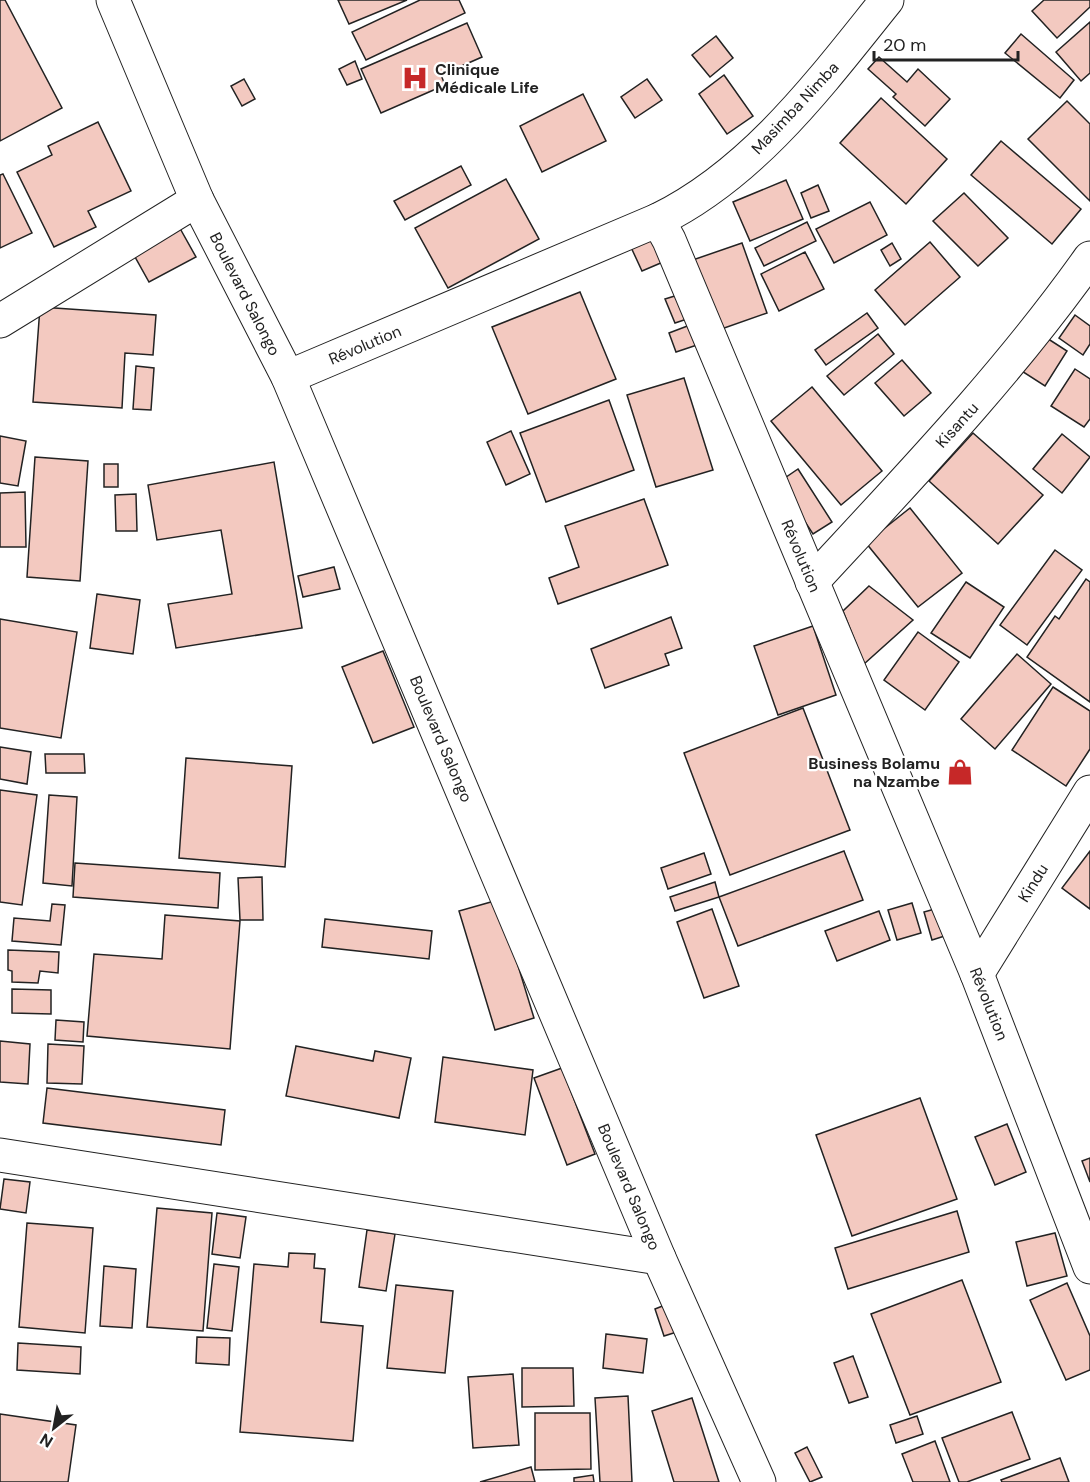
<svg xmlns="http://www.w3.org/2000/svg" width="1090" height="1482" font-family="'DM Sans',sans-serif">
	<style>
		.building { fill: #f3c9c0; stroke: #222; stroke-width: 1.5 }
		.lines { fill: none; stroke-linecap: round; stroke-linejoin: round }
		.minor-casing { stroke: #222; stroke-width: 35 }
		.minor { stroke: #fff; stroke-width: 33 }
		.labels { text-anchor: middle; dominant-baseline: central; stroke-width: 4.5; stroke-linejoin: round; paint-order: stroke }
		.poi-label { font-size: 16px; font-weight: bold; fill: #222; stroke: #fff; text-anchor: start }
		.street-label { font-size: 16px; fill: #222; stroke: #fff }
	</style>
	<rect width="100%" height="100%" fill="#fff"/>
	<!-- building -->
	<g class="building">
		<path d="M 0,0 L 5,0 L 62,108 L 0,141 Z"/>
		<path d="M 338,0 L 407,0 L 349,24 Z"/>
		<path d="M 420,0 L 459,0 L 465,13 L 366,60 L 352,32 Z"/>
		<path d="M 1044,0 L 1090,0 L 1090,7 L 1057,38 L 1032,11 Z"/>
		<path d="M 1090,22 L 1090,73 L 1081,81 L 1056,52 Z"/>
		<path d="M 467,23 L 482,57 L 441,75 L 445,85 L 381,113 L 361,69 Z"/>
		<path d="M 1021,34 L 1074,80 L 1060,98 L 1005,53 Z"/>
		<path d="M 716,36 L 733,58 L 710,77 L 692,55 Z"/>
		<path d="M 879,57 L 907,82 L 918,69 L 950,99 L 925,126 L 893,97 L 896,94 L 868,69 Z"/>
		<path d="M 355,61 L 362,79 L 347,85 L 339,69 Z"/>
		<path d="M 724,75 L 753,116 L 727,134 L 699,94 Z"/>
		<path d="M 244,79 L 255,99 L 242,106 L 231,86 Z"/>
		<path d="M 647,79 L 662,100 L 635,118 L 621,97 Z"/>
		<path d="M 583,94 L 606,141 L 542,172 L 520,126 Z"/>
		<path d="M 881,98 L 947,159 L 906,204 L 840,143 Z"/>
		<path d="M 1067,101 L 1090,124 L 1090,201 L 1028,139 Z"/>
		<path d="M 98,122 L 131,191 L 88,211 L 96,227 L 54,247 L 17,172 L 52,155 L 48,146 Z"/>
		<path d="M 1001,141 L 1081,209 L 1052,244 L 971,175 Z"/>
		<path d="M 461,166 L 471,185 L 405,220 L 394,201 Z"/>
		<path d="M 3,174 L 32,233 L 0,248 L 0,175 Z"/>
		<path d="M 506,179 L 539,239 L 448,288 L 415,228 Z"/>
		<path d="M 786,180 L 803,219 L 750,241 L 733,202 Z"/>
		<path d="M 818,185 L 829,211 L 811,218 L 801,193 Z"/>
		<path d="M 964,193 L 1008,238 L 978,266 L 933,221 Z"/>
		<path d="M 870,202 L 887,235 L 834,263 L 816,229 Z"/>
		<path d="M 807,222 L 816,241 L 764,266 L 755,248 Z"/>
		<path d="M 177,223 L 196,257 L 149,282 L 130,248 Z"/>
		<path d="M 651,234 L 663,262 L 642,271 L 629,243 Z"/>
		<path d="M 930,242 L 960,277 L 905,325 L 875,290 Z"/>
		<path d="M 742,243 L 767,313 L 710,333 L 684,263 Z"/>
		<path d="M 892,243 L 901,259 L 890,266 L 881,250 Z"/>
		<path d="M 805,252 L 824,289 L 779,311 L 761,274 Z"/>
		<path d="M 580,292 L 616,379 L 528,414 L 492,327 Z"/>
		<path d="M 678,295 L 687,319 L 675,323 L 665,299 Z"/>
		<path d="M 40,307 L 156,315 L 153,355 L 125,353 L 122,408 L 33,402 Z"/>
		<path d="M 867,313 L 878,328 L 826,365 L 815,350 Z"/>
		<path d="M 1075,315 L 1090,326 L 1090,344 L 1083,355 L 1059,338 Z"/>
		<path d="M 690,325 L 697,345 L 676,352 L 669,333 Z"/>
		<path d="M 1039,333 L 1067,351 L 1045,386 L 1017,368 Z"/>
		<path d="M 878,334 L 894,354 L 844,395 L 827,376 Z"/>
		<path d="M 902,360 L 931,393 L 904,416 L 875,383 Z"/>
		<path d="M 136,366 L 154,368 L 151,410 L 133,409 Z"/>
		<path d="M 1075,369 L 1090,379 L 1090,419 L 1084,427 L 1051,406 Z"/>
		<path d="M 684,378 L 713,470 L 656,487 L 627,395 Z"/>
		<path d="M 812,387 L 882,471 L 841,505 L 771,421 Z"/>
		<path d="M 609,400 L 634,470 L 546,502 L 520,433 Z"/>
		<path d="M 511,431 L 530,474 L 506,485 L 487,442 Z"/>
		<path d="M 973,433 L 1043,495 L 998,544 L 929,481 Z"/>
		<path d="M 1062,434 L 1090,457 L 1062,493 L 1033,469 Z"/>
		<path d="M 0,436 L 26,441 L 18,486 L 0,483 Z"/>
		<path d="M 35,457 L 88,461 L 80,581 L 27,577 Z"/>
		<path d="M 274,462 L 302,628 L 176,648 L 168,604 L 232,594 L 221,530 L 157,540 L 148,485 Z"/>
		<rect x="104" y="464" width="14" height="23"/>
		<path d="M 798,469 L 832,522 L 813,534 L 779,482 Z"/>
		<path d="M 25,492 L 26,547 L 0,547 L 0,493 Z"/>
		<path d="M 136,494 L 137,531 L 116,531 L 115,495 Z"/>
		<path d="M 644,499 L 668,565 L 558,604 L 549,578 L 579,567 L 565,526 Z"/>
		<path d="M 910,508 L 962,573 L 918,607 L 866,543 Z"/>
		<path d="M 1055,550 L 1082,570 L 1027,645 L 1000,625 Z"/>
		<path d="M 334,567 L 340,589 L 303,597 L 298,576 Z"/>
		<path d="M 1086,579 L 1090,582 L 1090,702 L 1027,657 L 1055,616 L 1059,619 Z"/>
		<path d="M 966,582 L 1004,607 L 970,658 L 931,633 Z"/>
		<path d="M 869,586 L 913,620 L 864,664 L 843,611 Z"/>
		<path d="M 97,594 L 140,600 L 133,654 L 90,648 Z"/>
		<path d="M 671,617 L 682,648 L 665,654 L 669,665 L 605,688 L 591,649 Z"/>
		<path d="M 0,619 L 77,632 L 61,738 L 0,728 Z"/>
		<path d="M 813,626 L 836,695 L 778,715 L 754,646 Z"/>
		<path d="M 918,632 L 959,662 L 925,710 L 884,680 Z"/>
		<path d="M 383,651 L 414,727 L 373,743 L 342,667 Z"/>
		<path d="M 1017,654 L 1051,684 L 995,749 L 961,719 Z"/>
		<path d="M 1053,687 L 1090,711 L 1090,749 L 1066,786 L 1012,750 Z"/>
		<path d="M 803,708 L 850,830 L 730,875 L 684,753 Z"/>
		<path d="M 0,747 L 31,752 L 27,784 L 0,779 Z"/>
		<path d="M 45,754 L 84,754 L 85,773 L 46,773 Z"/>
		<path d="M 186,758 L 292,766 L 285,867 L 179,858 Z"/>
		<path d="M 0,790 L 37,795 L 22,905 L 0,902 Z"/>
		<path d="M 49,795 L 77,797 L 72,886 L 43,883 Z"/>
		<path d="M 844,851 L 863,900 L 738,946 L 719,897 Z"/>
		<path d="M 1090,851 L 1090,909 L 1062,888 Z"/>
		<path d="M 704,853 L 711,874 L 668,889 L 661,868 Z"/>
		<path d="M 75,863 L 220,873 L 218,908 L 73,897 Z"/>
		<path d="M 262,877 L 263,920 L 240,920 L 238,878 Z"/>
		<path d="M 715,882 L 719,897 L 675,911 L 670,897 Z"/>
		<path d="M 498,900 L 534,1018 L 495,1030 L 459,911 Z"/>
		<path d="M 912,903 L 921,933 L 897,940 L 888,910 Z"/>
		<path d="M 52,904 L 65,905 L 61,945 L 12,941 L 14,918 L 50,921 Z"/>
		<path d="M 942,907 L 951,934 L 932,940 L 924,912 Z"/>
		<path d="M 712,909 L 739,986 L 704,998 L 677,922 Z"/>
		<path d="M 879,911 L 890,940 L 837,961 L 825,931 Z"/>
		<path d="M 165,915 L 240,921 L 230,1049 L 87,1036 L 94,954 L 162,959 Z"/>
		<path d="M 325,919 L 432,931 L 429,959 L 322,947 Z"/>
		<path d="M 8,950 L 59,952 L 58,973 L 40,971 L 38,983 L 12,982 L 12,971 L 8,970 Z"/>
		<path d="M 12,989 L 51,990 L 51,1014 L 12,1013 Z"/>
		<path d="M 56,1020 L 84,1022 L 83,1042 L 55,1040 Z"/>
		<path d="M 0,1041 L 30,1044 L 28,1084 L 0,1082 Z"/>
		<path d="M 48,1044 L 84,1046 L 82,1084 L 47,1083 Z"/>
		<path d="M 296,1046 L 373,1061 L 375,1051 L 411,1058 L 399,1118 L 286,1096 Z"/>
		<path d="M 443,1057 L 533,1070 L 525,1135 L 435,1122 Z"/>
		<path d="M 562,1068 L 595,1154 L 567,1165 L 534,1078 Z"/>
		<path d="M 47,1088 L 225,1110 L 221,1145 L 43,1123 Z"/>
		<path d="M 920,1098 L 957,1199 L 852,1236 L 816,1135 Z"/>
		<path d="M 1007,1124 L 1026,1172 L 995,1185 L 975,1137 Z"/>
		<path d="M 1090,1158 L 1090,1182 L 1082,1161 Z"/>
		<path d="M 4,1179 L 30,1182 L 26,1213 L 0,1209 Z"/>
		<path d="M 157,1208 L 212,1213 L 203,1331 L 147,1327 Z"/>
		<path d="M 957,1211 L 969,1252 L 848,1289 L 835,1248 Z"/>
		<path d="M 217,1213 L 246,1217 L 240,1258 L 212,1254 Z"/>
		<path d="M 27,1223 L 93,1228 L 85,1333 L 19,1327 Z"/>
		<path d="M 367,1230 L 395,1234 L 386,1291 L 359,1287 Z"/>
		<path d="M 1055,1233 L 1067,1276 L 1027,1286 L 1016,1242 Z"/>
		<path d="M 289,1253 L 315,1254 L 314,1268 L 325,1269 L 321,1322 L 363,1326 L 353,1441 L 240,1432 L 254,1264 L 288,1267 Z"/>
		<path d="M 214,1264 L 239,1267 L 232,1331 L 207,1328 Z"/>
		<path d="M 104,1266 L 136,1269 L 132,1328 L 100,1326 Z"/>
		<path d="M 962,1280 L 1001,1382 L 910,1415 L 871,1314 Z"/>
		<path d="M 1067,1283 L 1090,1336 L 1090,1370 L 1066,1380 L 1030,1300 Z"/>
		<path d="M 396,1285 L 453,1291 L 445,1373 L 387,1368 Z"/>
		<path d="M 670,1303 L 680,1331 L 664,1336 L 655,1309 Z"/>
		<path d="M 606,1334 L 647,1339 L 643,1373 L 603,1368 Z"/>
		<path d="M 197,1337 L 230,1338 L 229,1365 L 196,1363 Z"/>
		<path d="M 18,1343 L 81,1347 L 80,1374 L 17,1370 Z"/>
		<path d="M 853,1356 L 868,1397 L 849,1403 L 834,1363 Z"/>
		<path d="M 522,1368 L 573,1368 L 574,1406 L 522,1407 Z"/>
		<path d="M 513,1374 L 519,1445 L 473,1448 L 468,1377 Z"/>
		<path d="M 628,1396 L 632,1482 L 600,1482 L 595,1398 Z"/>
		<path d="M 692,1398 L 719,1482 L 674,1482 L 652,1411 Z"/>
		<path d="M 1012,1412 L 1030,1459 L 967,1482 L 959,1482 L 942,1438 Z"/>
		<path d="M 535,1413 L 590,1413 L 591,1469 L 535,1470 Z"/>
		<path d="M 0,1414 L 76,1425 L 68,1482 L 0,1482 Z"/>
		<path d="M 917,1416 L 923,1434 L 896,1443 L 890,1425 Z"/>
		<path d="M 935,1441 L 950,1482 L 913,1482 L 902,1454 Z"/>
		<path d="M 807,1447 L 822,1477 L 810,1482 L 795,1453 Z"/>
		<path d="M 1060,1458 L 1069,1482 L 1002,1482 L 1001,1480 Z"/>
		<path d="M 531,1467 L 535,1482 L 480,1482 Z"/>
		<path d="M 593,1475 L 594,1482 L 574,1482 L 574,1478 Z"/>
	</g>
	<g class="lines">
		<!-- minor casing -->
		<g class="minor-casing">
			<g id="minor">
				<path d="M 113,0 L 197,200 L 288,377 L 659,1258 L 759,1482"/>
				<path d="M 658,220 C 754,173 821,82 887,0"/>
				<path d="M 0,321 L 197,200"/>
				<path d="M 288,377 L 658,220 L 669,240 L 977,974 L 1090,1267"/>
				<path d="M 812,582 C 909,477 1007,375 1090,258"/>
				<path d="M 977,974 L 1090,792"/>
				<path d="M 0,1155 L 659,1258"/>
			</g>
		</g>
		<!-- minor -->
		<use href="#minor" class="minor"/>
	</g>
	<!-- icons -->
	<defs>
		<g id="hospital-bare" transform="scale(2.07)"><path d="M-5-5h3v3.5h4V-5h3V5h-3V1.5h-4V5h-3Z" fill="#c62828" stroke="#fff" stroke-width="2.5" paint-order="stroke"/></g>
		<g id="shop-bare" transform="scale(2.07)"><path d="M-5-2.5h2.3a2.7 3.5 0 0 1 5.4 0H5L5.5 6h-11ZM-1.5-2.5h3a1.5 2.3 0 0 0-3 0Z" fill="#c62828" stroke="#fff" stroke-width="2.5" paint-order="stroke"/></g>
	</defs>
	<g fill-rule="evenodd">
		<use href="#hospital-bare" x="415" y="78"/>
		<use href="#shop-bare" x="960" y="772"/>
	</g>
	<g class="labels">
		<!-- poi labels -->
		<g class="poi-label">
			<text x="435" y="69">Clinique<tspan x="435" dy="18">Médicale Life</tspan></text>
			<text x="940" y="763" text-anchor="end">Business Bolamu<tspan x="940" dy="18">na Nzambe</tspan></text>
		</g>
		<!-- street labels -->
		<g class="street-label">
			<text transform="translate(795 108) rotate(-47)">Masimba Nimba</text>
			<text transform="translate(245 294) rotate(63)">Boulevard Salongo</text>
			<text transform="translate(365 345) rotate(-23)">Révolution</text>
			<text transform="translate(957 425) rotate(-48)">Kisantu</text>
			<text transform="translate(801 556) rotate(67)">Révolution</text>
			<text transform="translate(441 739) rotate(67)">Boulevard Salongo</text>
			<text transform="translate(1033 883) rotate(-58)">Kindu</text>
			<text transform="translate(989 1004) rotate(68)">Révolution</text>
			<text transform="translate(629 1187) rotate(67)">Boulevard Salongo</text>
		</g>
	</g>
	<!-- north arrow -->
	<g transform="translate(54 1428) rotate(211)" stroke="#ffffff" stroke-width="4.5" paint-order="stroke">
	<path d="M0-4.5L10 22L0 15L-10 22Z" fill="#222222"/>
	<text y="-9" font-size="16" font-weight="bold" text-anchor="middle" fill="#222222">N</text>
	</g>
	<!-- scale -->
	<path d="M874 51v9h144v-9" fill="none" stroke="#222222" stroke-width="3"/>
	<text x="883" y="51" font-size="18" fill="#222222" stroke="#ffffff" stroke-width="4.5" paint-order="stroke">20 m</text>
</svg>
